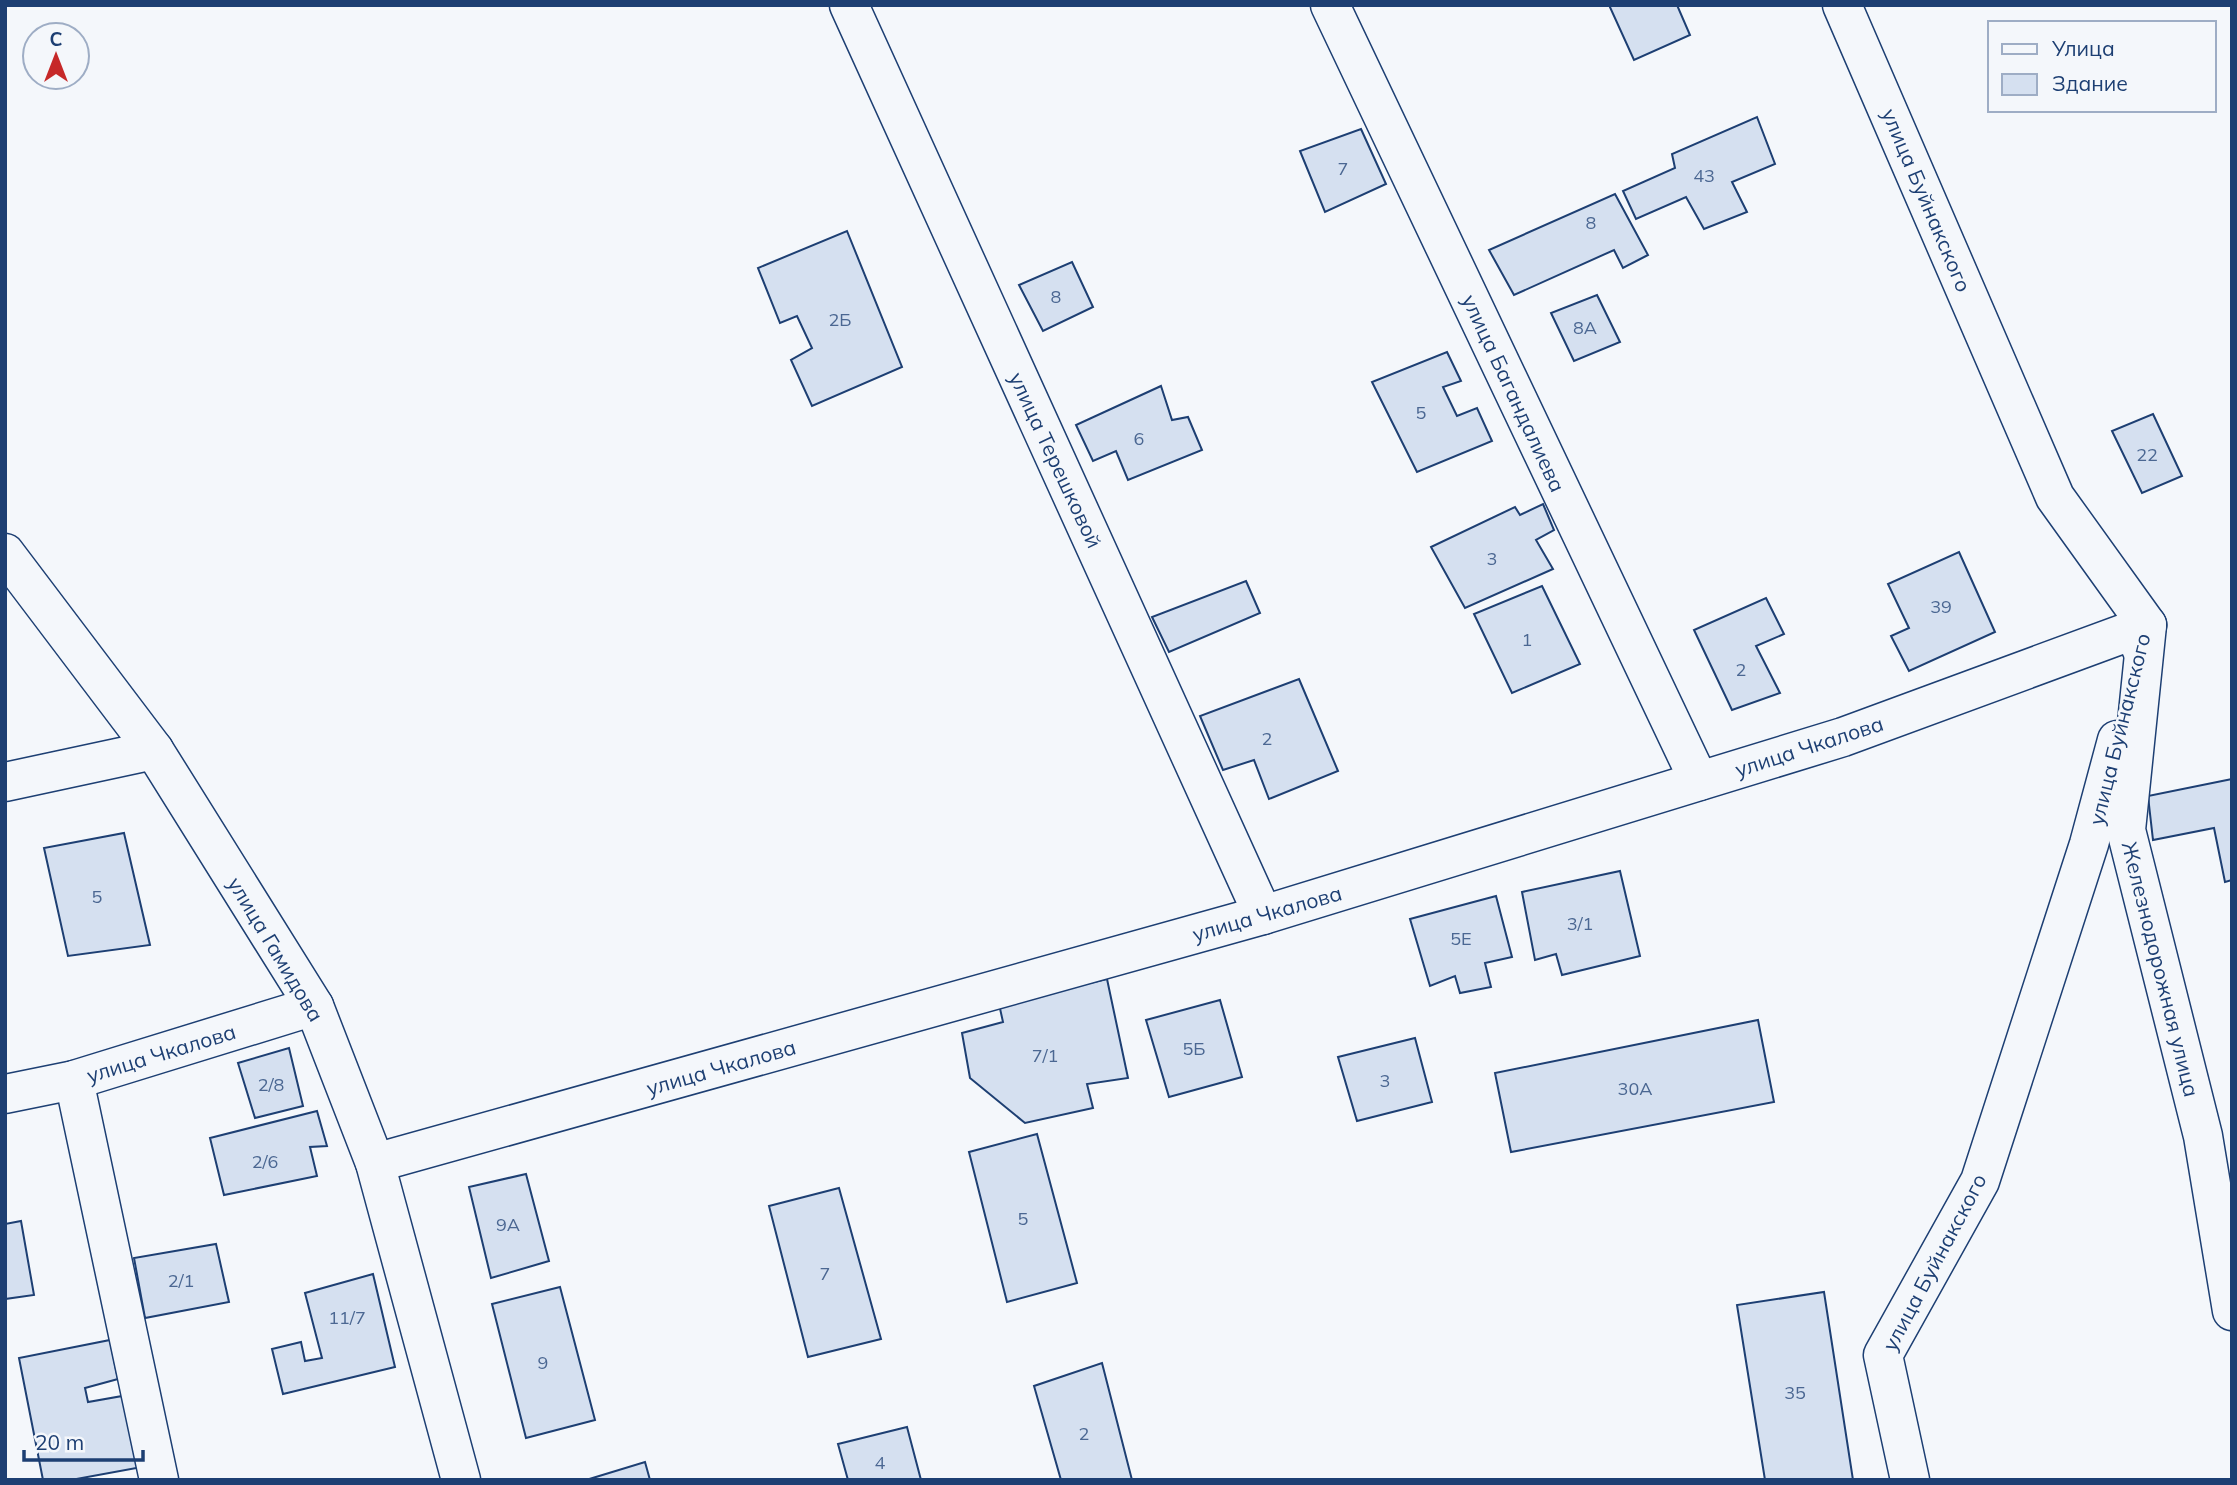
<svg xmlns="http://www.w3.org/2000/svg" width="2237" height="1485" font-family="Mulish,sans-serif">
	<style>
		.building { fill: #d5e0f0; stroke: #1d3f73; stroke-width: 2 }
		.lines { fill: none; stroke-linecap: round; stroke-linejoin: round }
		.minor-casing { stroke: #1d3f73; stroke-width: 41 }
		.minor { stroke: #f4f7fb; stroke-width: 38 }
		.labels { text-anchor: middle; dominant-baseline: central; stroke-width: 5; stroke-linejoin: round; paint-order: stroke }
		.number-label { font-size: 18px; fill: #4b6792 }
		.street-label { font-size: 21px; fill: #1d3f73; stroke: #f4f7fb }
	</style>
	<rect width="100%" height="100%" fill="#f4f7fb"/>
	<!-- building -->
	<g class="building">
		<path d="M 1609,5 L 1677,5 L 1690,35 L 1634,60 Z"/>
		<path d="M 1757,117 L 1775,164 L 1732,182 L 1747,212 L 1704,229 L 1686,197 L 1636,219 L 1623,191 L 1675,168 L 1672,154 Z"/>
		<path d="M 1361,129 L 1386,184 L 1325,212 L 1300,151 Z"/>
		<path d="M 1615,194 L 1648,255 L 1623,268 L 1614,250 L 1514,295 L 1489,250 Z"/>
		<path d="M 847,231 L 902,367 L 812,406 L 791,360 L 812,348 L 797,316 L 780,323 L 758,268 Z"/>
		<path d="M 1072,262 L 1093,307 L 1043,331 L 1019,285 Z"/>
		<path d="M 1597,295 L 1620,342 L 1574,361 L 1551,313 Z"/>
		<path d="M 1447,352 L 1461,381 L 1443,387 L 1457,416 L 1477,408 L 1492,441 L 1417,472 L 1372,382 Z"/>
		<path d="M 1161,386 L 1172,420 L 1188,417 L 1202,450 L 1128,480 L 1116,451 L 1093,461 L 1076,425 Z"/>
		<path d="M 2153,414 L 2182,476 L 2142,493 L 2112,431 Z"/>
		<path d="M 1543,504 L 1554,530 L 1536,540 L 1553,569 L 1465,608 L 1431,547 L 1515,507 L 1520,515 Z"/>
		<path d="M 1959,552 L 1995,632 L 1909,671 L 1891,636 L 1909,628 L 1888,584 Z"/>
		<path d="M 1246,581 L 1260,613 L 1169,652 L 1152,617 Z"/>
		<path d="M 1542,586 L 1580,664 L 1512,693 L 1474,614 Z"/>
		<path d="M 1766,598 L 1784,634 L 1756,646 L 1780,693 L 1732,710 L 1694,630 Z"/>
		<path d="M 1299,679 L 1338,771 L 1269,799 L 1254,760 L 1223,770 L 1200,716 Z"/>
		<path d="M 2232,779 L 2232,880 L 2225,882 L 2214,828 L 2153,840 L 2148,796 Z"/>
		<path d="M 124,833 L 150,945 L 68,956 L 44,848 Z"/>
		<path d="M 1620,871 L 1640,956 L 1562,975 L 1556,954 L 1535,960 L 1522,892 Z"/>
		<path d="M 1496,896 L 1512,957 L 1485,963 L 1491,987 L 1460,993 L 1455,976 L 1430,986 L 1410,919 Z"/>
		<path d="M 1107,979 L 1128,1078 L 1087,1084 L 1093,1108 L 1025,1123 L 970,1078 L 962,1033 L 1003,1022 L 999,1004 Z"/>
		<path d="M 1220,1000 L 1242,1077 L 1169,1097 L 1146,1020 Z"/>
		<path d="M 1758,1020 L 1774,1102 L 1511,1152 L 1495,1073 Z"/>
		<path d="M 1415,1038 L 1432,1102 L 1357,1121 L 1338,1057 Z"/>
		<path d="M 289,1048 L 303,1106 L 255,1118 L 238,1063 Z"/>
		<path d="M 317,1111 L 327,1146 L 310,1147 L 317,1176 L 224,1195 L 210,1138 Z"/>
		<path d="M 1037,1134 L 1077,1283 L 1007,1302 L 969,1152 Z"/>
		<path d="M 526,1174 L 549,1261 L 491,1278 L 469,1187 Z"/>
		<path d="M 839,1188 L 881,1339 L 808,1357 L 769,1206 Z"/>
		<path d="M 21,1221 L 34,1295 L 5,1299 L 5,1224 Z"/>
		<path d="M 216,1244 L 229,1302 L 145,1318 L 134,1258 Z"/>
		<path d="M 373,1274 L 395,1367 L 283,1394 L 272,1349 L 301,1342 L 305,1361 L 322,1358 L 305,1293 Z"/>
		<path d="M 560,1287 L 595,1420 L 526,1438 L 492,1304 Z"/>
		<path d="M 1824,1292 L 1853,1480 L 1765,1480 L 1737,1305 Z"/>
		<path d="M 110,1340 L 118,1379 L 85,1388 L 88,1402 L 128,1395 L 142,1467 L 71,1480 L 43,1480 L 19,1358 Z"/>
		<path d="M 1102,1363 L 1132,1480 L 1061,1480 L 1034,1386 Z"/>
		<path d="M 907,1427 L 921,1480 L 848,1480 L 838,1444 Z"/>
		<path d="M 645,1462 L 650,1480 L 586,1480 Z"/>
	</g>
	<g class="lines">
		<!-- minor casing -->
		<g class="minor-casing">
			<g id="minor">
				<path d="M 849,5 L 1263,915"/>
				<path d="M 1330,5 L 1699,781"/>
				<path d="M 1842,5 L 2055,497 L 2147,625 L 2141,648"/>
				<path d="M 5,553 L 154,750 L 314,1006 L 375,1163 L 461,1480"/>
				<path d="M 5,782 L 154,750"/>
				<path d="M 74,1080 L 159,1480"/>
				<path d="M 5,1094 L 74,1080 L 314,1006"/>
				<path d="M 375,1163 L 1263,915 L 1843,737 L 2147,625 L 2126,830 L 2203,1136 L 2232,1311"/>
				<path d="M 1910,1480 L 1883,1355 L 1980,1181 L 2089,844 L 2117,740"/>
			</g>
		</g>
		<!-- minor -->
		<use href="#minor" class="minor"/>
	</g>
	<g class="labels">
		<!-- number labels -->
		<g class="number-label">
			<text x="1343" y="168">7</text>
			<text x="1704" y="175">43</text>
			<text x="1591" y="222">8</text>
			<text x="1056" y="296">8</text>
			<text x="840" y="319">2Б</text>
			<text x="1585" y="327">8А</text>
			<text x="1421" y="412">5</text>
			<text x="1139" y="438">6</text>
			<text x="2147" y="454">22</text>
			<text x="1492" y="558">3</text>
			<text x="1941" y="606">39</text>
			<text x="1527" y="639">1</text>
			<text x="1741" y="669">2</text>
			<text x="1267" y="738">2</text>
			<text x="97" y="896">5</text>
			<text x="1580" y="923">3/1</text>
			<text x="1461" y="938">5Е</text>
			<text x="1194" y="1048">5Б</text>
			<text x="1045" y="1055">7/1</text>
			<text x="1385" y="1080">3</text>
			<text x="271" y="1084">2/8</text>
			<text x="1635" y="1088">30А</text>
			<text x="265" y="1161">2/6</text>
			<text x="1023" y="1218">5</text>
			<text x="508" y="1224">9А</text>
			<text x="825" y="1273">7</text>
			<text x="181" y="1280">2/1</text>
			<text x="347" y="1317">11/7</text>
			<text x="543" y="1362">9</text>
			<text x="1795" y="1392">35</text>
			<text x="1084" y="1433">2</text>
			<text x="880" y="1462">4</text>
		</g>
		<!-- street labels -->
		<g class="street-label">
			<text transform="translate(1927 200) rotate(67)">улица Буйнакского</text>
			<text transform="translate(1514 393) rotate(65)">улица Багандалиева</text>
			<text transform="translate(1056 460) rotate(65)">улица Терешковой</text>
			<text transform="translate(2119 729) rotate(-76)">улица Буйнакского</text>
			<text transform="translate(1809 746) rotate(-18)">улица Чкалова</text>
			<text transform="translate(1267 913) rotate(-16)">улица Чкалова</text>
			<text transform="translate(276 949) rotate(59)">улица Гамидова</text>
			<text transform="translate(2161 969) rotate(76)">Железнодорожная улица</text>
			<text transform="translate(161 1053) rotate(-17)">улица Чкалова</text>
			<text transform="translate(721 1067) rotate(-16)">улица Чкалова</text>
			<text transform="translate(1934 1262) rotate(-62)">улица Буйнакского</text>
		</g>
	</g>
	<!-- border -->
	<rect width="2237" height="1485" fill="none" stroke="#1d3f73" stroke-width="14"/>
	<!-- legend -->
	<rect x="1988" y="21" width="228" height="91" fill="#f4f7fb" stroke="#9eadc5" stroke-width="2"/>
	<rect x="2002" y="44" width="35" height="10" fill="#f4f7fb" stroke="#9eadc5" stroke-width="2"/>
	<text x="2052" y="56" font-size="21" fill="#1d3f73">Улица</text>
	<rect x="2002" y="74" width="35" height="21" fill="#d5e0f0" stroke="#9eadc5" stroke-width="2"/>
	<text x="2052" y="91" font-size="21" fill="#1d3f73">Здание</text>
	<!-- north arrow -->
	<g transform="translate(56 56)"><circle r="33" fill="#f4f7fb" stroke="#9eadc5" stroke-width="2"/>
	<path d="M0-5L12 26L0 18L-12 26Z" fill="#c62828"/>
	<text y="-10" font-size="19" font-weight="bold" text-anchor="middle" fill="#1d3f73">С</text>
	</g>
	<!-- scale -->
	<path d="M24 1450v10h119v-10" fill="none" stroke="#1d3f73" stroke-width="3.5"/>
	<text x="35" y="1450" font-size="21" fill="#1d3f73" stroke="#f4f7fb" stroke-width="5" paint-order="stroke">20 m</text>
</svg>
